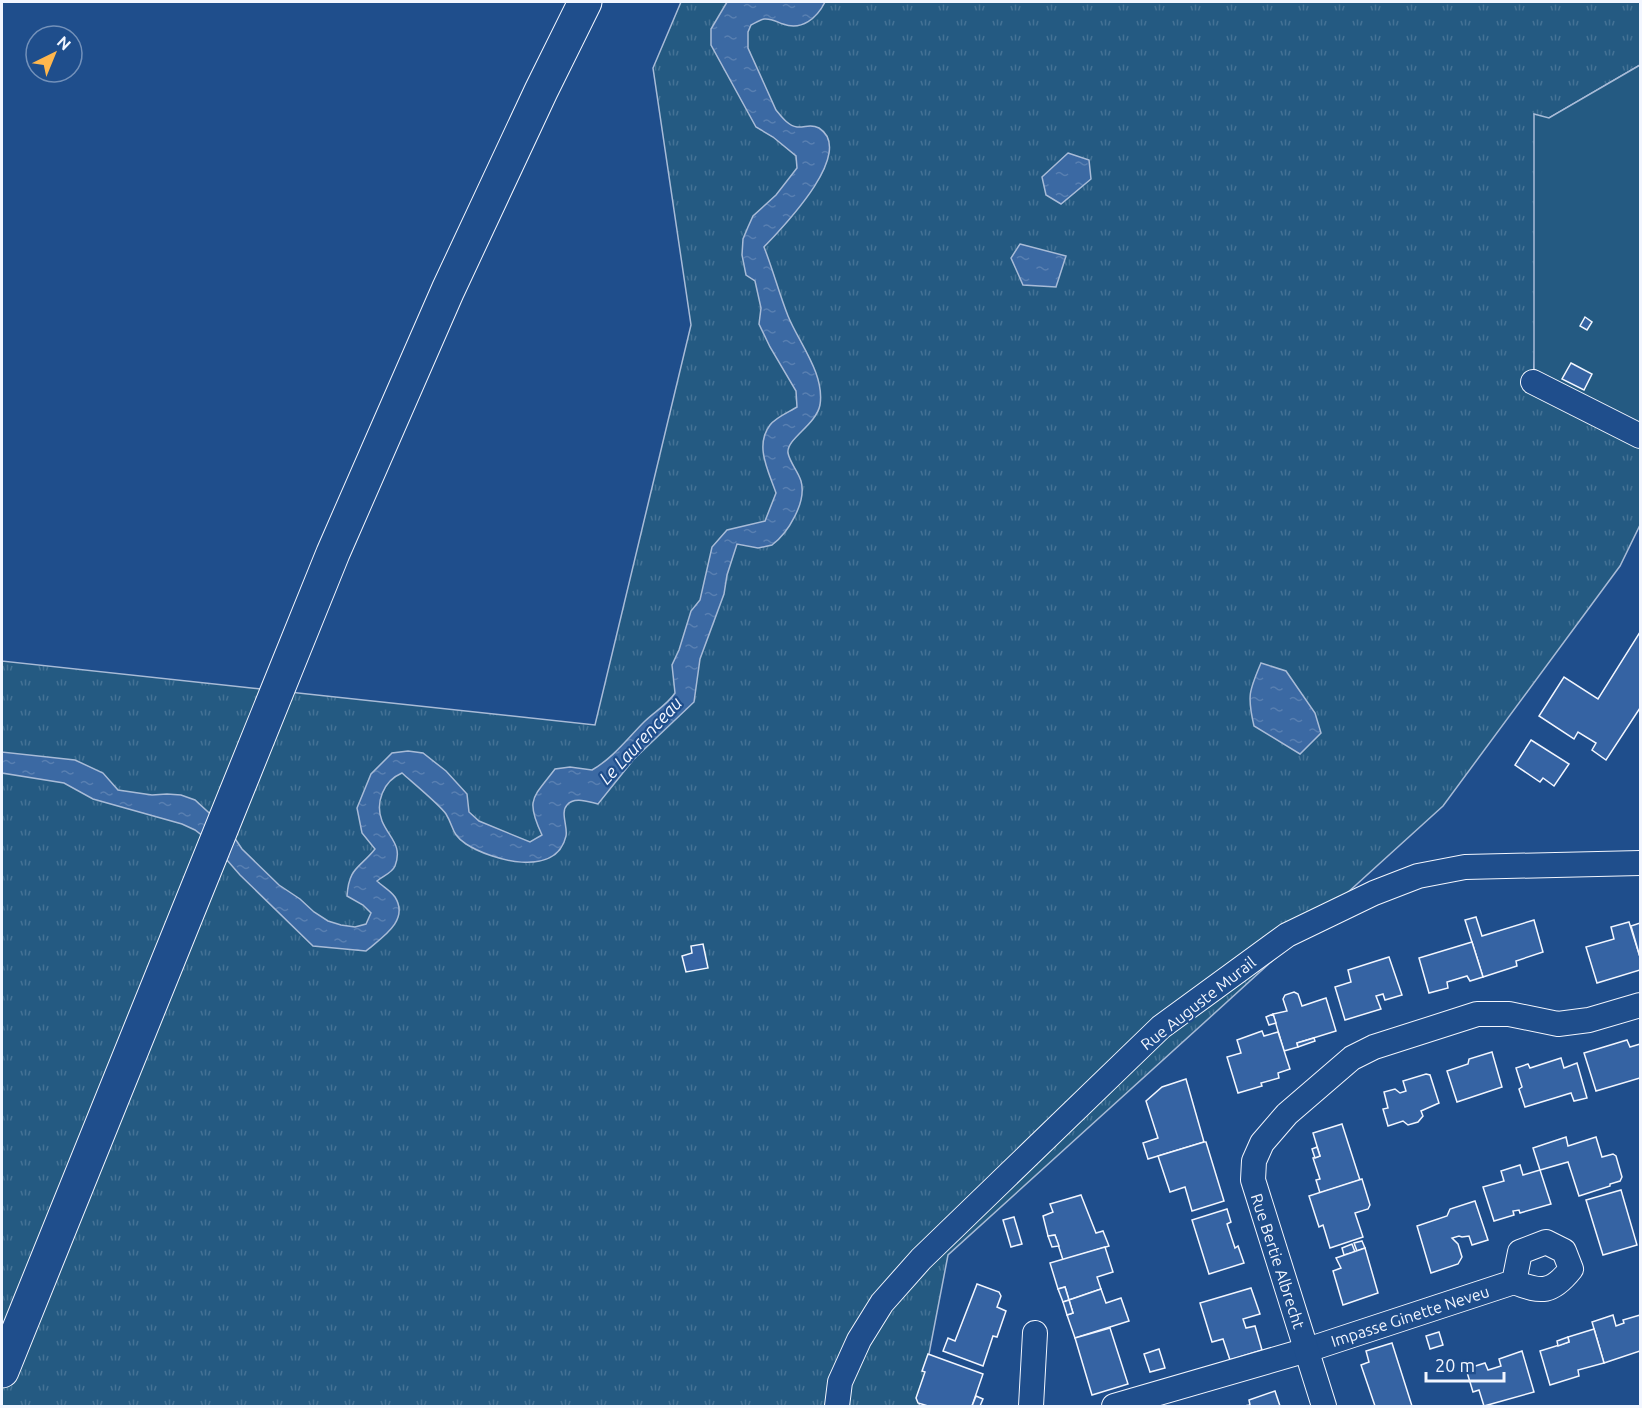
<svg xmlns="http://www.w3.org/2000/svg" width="1642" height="1408" font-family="Ubuntu,sans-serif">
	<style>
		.grass { fill: url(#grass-tufts); stroke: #a8bbd7; stroke-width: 1.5 }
		.green { fill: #245a82; stroke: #a8bbd7; stroke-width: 1.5 }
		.water { fill: url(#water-ripples); stroke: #a8bbd7; stroke-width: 1.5 }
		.building { fill: #3563a3; stroke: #f2f6ff; stroke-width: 1.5 }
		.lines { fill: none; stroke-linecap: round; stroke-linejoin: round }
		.minor-casing { stroke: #f2f6ff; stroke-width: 26 }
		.primary-casing { stroke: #f2f6ff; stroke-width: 35 }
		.minor { stroke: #1f4e8c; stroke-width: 24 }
		.primary { stroke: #1f4e8c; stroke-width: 33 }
		.labels { text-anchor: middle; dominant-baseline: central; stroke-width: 4.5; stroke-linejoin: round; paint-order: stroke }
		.street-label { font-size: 16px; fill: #f2f6ff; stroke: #1f4e8c }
		.water-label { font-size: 18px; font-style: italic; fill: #f2f6ff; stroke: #1f4e8c }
	</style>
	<defs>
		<pattern id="grass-tufts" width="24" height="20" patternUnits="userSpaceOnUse" patternTransform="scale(1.5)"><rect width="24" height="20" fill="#245a82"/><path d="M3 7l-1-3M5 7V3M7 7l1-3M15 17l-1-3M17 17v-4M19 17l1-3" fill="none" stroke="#447295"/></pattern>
		<pattern id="water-ripples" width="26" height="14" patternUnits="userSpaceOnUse" patternTransform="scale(1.5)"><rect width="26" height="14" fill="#3b69a3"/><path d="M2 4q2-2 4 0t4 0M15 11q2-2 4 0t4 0" fill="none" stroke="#587fb1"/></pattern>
	</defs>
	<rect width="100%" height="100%" fill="#1f4e8c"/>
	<!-- grass -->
	<path class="grass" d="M 681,2 L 1640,2 L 1640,65 L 1549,118 L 1533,382 L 1640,442 L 1640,525 L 1620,566 L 1443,806 L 948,1255 L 919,1406 L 2,1406 L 2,661 L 595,725 L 691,325 L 653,68 Z"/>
	<!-- green -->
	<path class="green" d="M 1640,65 L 1640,440 L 1534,369 L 1534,114 L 1549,118 Z"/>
	<!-- water -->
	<g class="water">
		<path d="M 727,2 L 825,2 C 817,18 802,31 783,24 C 777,22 771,18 764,19 C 760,20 755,23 751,25 L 748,32 L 748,48 L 776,110 C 781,116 788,126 797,127 C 805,128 810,123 819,128 C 857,152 781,229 764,247 C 773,270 779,293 788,316 C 799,343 825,374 820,405 C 816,425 786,439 788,453 C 790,463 798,471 801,481 C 807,502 788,533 772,545 L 758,548 L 737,544 L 727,575 L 724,594 L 700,659 L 694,702 L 634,759 L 598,804 C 589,802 574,796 567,805 C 560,812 568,827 566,836 C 556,879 491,860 466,844 C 451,834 454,827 446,814 C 440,805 412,782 402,773 C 383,781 375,803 382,821 C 389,838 403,845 395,866 C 392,873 383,876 377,881 C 382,886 391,891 395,897 C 410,921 381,938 366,951 L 313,946 L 240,875 L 213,844 L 195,830 L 182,824 L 93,799 L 64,783 L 2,773 L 2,752 L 75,760 L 103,773 L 118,790 L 152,795 L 167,794 L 181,795 L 195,800 L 232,834 L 242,849 L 279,885 L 300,899 L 314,912 L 328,921 L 341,925 L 355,927 L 366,924 L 371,913 L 363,905 L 347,896 C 349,867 359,869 375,849 L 362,833 L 357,808 L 371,774 L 392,753 L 408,751 L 423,753 L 446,771 L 467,794 L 469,812 L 479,821 L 530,842 L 542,835 C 525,799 533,798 555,769 L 570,767 L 592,770 C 613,758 627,739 644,722 C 654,712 667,705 675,693 L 672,665 L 679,650 L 691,611 L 700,600 L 712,547 L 727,530 L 765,521 L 776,493 C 769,472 754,446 770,425 C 776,417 789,412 797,407 L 796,391 L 770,347 L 759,324 L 761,308 L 755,281 L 746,275 L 742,255 L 743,239 L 748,227 L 753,216 L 776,195 L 797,168 L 796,156 L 773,137 L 756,127 L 711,45 L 711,29 Z"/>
		<path d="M 1068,153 L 1089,160 L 1091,179 L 1061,204 L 1046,195 L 1042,177 Z"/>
		<path d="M 1020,244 L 1066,256 L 1056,287 L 1023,285 L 1011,258 Z"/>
		<path d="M 1261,663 L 1286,671 L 1315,713 L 1321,733 L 1300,754 L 1254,726 C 1247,696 1249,691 1261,663 Z"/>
	</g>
	<!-- building -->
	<g class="building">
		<path d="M 1585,317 L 1592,322 L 1587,330 L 1580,326 Z"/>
		<path d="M 1571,363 L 1592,374 L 1584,390 L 1562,379 Z"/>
		<path d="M 1640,632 L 1640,708 L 1606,760 L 1592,750 L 1596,743 L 1578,732 L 1574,739 L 1539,716 L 1564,677 L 1598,699 Z"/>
		<path d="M 1531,740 L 1569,764 L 1554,786 L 1543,778 L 1540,782 L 1515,765 Z"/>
		<path d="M 1476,917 L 1482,936 L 1534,920 L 1543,952 L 1516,961 L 1517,966 L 1483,977 L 1465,920 Z"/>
		<path d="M 1629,922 L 1640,957 L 1640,970 L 1597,983 L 1586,947 L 1614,939 L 1611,927 Z"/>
		<path d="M 1640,923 L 1640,957 L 1631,926 Z"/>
		<path d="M 1472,942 L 1483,977 L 1470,981 L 1467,976 L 1447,982 L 1448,988 L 1429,993 L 1419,958 Z"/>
		<path d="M 703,944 L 708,968 L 686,972 L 682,956 L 692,953 L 691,946 Z"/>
		<path d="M 1389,957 L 1402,995 L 1385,1000 L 1383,994 L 1376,996 L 1381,1009 L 1345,1020 L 1335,987 L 1351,982 L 1348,970 Z"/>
		<path d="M 1294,992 L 1298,994 L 1302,1006 L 1326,998 L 1336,1031 L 1297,1043 L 1298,1047 L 1284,1051 L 1273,1014 L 1287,1011 L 1283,999 L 1285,995 Z"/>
		<path d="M 1273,1014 L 1276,1023 L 1269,1025 L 1266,1017 Z"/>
		<path d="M 1262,1031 L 1264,1036 L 1278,1032 L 1290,1069 L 1278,1073 L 1279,1078 L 1261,1083 L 1262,1086 L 1238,1093 L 1227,1057 L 1241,1053 L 1237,1040 Z"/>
		<path d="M 1314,1038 L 1315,1041 L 1298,1047 L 1297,1043 Z"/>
		<path d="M 1627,1040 L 1630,1047 L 1640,1044 L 1640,1078 L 1596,1091 L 1584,1053 Z"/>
		<path d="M 1492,1052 L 1502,1087 L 1457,1102 L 1447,1071 L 1468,1064 L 1469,1059 Z"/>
		<path d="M 1561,1058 L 1564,1068 L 1577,1063 L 1587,1098 L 1574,1101 L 1571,1093 L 1525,1107 L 1519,1089 L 1522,1087 L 1516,1068 L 1528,1064 L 1530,1068 Z"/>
		<path d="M 1426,1074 L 1430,1075 L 1439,1103 L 1421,1111 L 1423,1116 L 1418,1122 L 1408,1125 L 1403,1121 L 1388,1126 L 1383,1109 L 1388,1108 L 1384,1092 L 1395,1089 L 1400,1093 L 1406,1091 L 1403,1081 Z"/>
		<path d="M 1186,1079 L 1204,1142 L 1148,1159 L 1143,1143 L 1158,1138 L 1146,1101 L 1162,1087 Z"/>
		<path d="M 1342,1124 L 1360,1180 L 1320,1193 L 1316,1180 L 1320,1179 L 1313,1158 L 1320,1156 L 1313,1133 Z"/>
		<path d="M 1566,1137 L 1568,1146 L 1596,1137 L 1602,1157 L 1613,1154 L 1616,1156 L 1622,1177 L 1620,1181 L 1610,1184 L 1610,1186 L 1579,1196 L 1568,1162 L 1540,1170 L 1533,1148 Z"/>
		<path d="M 1204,1142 L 1206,1142 L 1224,1201 L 1192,1211 L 1185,1187 L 1170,1192 L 1158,1156 Z"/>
		<path d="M 1317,1147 L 1320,1156 L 1315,1158 L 1312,1149 Z"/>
		<path d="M 1520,1165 L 1523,1175 L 1540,1170 L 1551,1204 L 1520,1213 L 1519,1210 L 1513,1211 L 1514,1215 L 1494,1221 L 1483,1187 L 1504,1181 L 1501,1171 Z"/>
		<path d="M 1362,1179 L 1370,1205 L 1368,1209 L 1355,1213 L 1363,1237 L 1330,1248 L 1323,1225 L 1319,1227 L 1309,1196 Z"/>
		<path d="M 1621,1190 L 1637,1245 L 1603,1255 L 1586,1200 Z"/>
		<path d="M 1081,1195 L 1096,1233 L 1103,1231 L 1109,1246 L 1063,1260 L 1055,1235 L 1048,1236 L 1043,1216 L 1053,1212 L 1050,1204 Z"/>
		<path d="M 1475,1201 L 1488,1240 L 1472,1245 L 1469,1236 L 1462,1237 L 1459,1236 L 1452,1238 L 1458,1244 L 1462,1257 L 1458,1264 L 1431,1273 L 1417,1226 L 1447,1216 L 1450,1209 Z"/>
		<path d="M 1227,1209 L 1231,1222 L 1227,1224 L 1235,1248 L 1238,1246 L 1244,1263 L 1209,1274 L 1192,1220 Z"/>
		<path d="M 1014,1217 L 1022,1244 L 1011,1247 L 1003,1220 Z"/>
		<path d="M 1055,1235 L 1059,1246 L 1052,1247 L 1048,1236 Z"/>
		<path d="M 1362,1241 L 1365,1248 L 1357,1251 L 1354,1243 Z"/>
		<path d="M 1352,1244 L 1355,1252 L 1344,1255 L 1342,1248 Z"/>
		<path d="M 1105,1247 L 1113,1272 L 1097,1277 L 1101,1289 L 1069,1300 L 1065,1287 L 1058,1289 L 1050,1263 Z"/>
		<path d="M 1365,1248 L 1378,1293 L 1343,1305 L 1333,1271 L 1341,1268 L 1336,1258 Z"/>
		<path d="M 977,1284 L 999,1292 L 1001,1296 L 997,1307 L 1006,1311 L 997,1337 L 993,1336 L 983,1366 L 943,1351 L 948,1338 L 955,1341 Z"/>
		<path d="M 1065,1287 L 1069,1300 L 1063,1302 L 1058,1289 Z"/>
		<path d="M 1251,1288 L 1260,1314 L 1243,1319 L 1246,1328 L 1255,1326 L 1262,1350 L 1230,1360 L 1223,1339 L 1212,1342 L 1200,1303 Z"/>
		<path d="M 1101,1289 L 1106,1303 L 1121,1298 L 1129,1321 L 1075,1338 L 1067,1315 L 1073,1313 L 1069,1300 Z"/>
		<path d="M 1069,1300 L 1073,1313 L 1067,1315 L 1063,1302 Z"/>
		<path d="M 1613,1315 L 1616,1326 L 1624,1323 L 1623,1320 L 1640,1315 L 1640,1351 L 1604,1363 L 1592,1322 Z"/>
		<path d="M 1110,1328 L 1128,1384 L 1092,1395 L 1075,1338 Z"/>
		<path d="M 1594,1329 L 1604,1363 L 1578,1370 L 1579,1376 L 1550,1385 L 1540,1351 L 1569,1342 L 1568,1337 Z"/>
		<path d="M 1439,1332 L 1443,1345 L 1430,1349 L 1426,1336 Z"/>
		<path d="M 1568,1337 L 1569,1342 L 1558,1346 L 1557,1341 Z"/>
		<path d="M 1392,1343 L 1412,1406 L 1375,1406 L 1361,1365 L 1369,1362 L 1366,1351 Z"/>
		<path d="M 1159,1349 L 1165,1368 L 1150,1372 L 1144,1354 Z"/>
		<path d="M 1522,1351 L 1534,1392 L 1484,1406 L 1479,1390 L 1473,1392 L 1466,1369 L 1485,1363 L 1488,1370 L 1501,1366 L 1499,1359 Z"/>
		<path d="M 928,1354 L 983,1374 L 972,1406 L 928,1406 L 918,1403 L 916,1398 L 925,1372 L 922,1371 Z"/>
		<path d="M 1275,1391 L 1280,1406 L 1244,1406 L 1250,1405 L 1249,1400 Z"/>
		<path d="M 976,1396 L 983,1399 L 980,1406 L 972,1406 Z"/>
	</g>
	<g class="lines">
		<!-- minor casing -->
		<g class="minor-casing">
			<g id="minor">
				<path d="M 1533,382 L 1640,436"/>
				<path d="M 837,1406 L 840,1382 L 859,1340 L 882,1303 L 921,1259 L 1161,1027 L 1287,935 L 1374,893 L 1418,876 L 1465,867 L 1640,863"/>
				<path d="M 1031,1406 L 1035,1333"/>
				<path d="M 1114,1406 L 1307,1350 L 1514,1282 C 1542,1293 1552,1293 1571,1269 L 1564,1251 L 1546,1242 L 1520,1252 L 1514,1282"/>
				<path d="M 1324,1406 L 1253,1180 L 1254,1161 L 1262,1143 L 1287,1114 L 1352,1058 L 1374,1047 L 1477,1014 L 1509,1014 L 1558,1024 L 1589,1020 L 1640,1005"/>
			</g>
		</g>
		<!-- primary casing -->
		<g class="primary-casing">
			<path id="primary" d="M 2,1371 L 333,553 L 448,290 L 541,91 L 585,2"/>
		</g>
		<!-- minor -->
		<use href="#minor" class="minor"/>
		<!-- primary -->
		<use href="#primary" class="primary"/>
	</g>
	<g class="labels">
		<!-- street labels -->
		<g class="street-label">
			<text transform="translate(1198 1003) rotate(-38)">Rue Auguste Murail</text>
			<text transform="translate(1278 1261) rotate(72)">Rue Bertie Albrecht</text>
			<text transform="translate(1410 1316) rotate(-18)">Impasse Ginette Neveu</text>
		</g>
		<!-- water labels -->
		<g class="water-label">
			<text transform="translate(640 740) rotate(-47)">Le Laurenceau</text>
		</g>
	</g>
	<!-- border -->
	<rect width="1642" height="1408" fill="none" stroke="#f2f6ff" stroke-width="6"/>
	<!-- north arrow -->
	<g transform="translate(54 54) rotate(43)"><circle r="28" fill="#1f4e8c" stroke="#7391ba" stroke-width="1.5"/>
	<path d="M0-4.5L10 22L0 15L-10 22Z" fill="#ffb74d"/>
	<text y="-9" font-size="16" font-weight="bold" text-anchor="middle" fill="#f2f6ff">N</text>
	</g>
	<!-- scale -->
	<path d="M1426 1372v9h78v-9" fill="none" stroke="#f2f6ff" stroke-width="3"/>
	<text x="1435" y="1372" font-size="18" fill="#f2f6ff" stroke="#1f4e8c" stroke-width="4.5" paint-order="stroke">20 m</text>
</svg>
